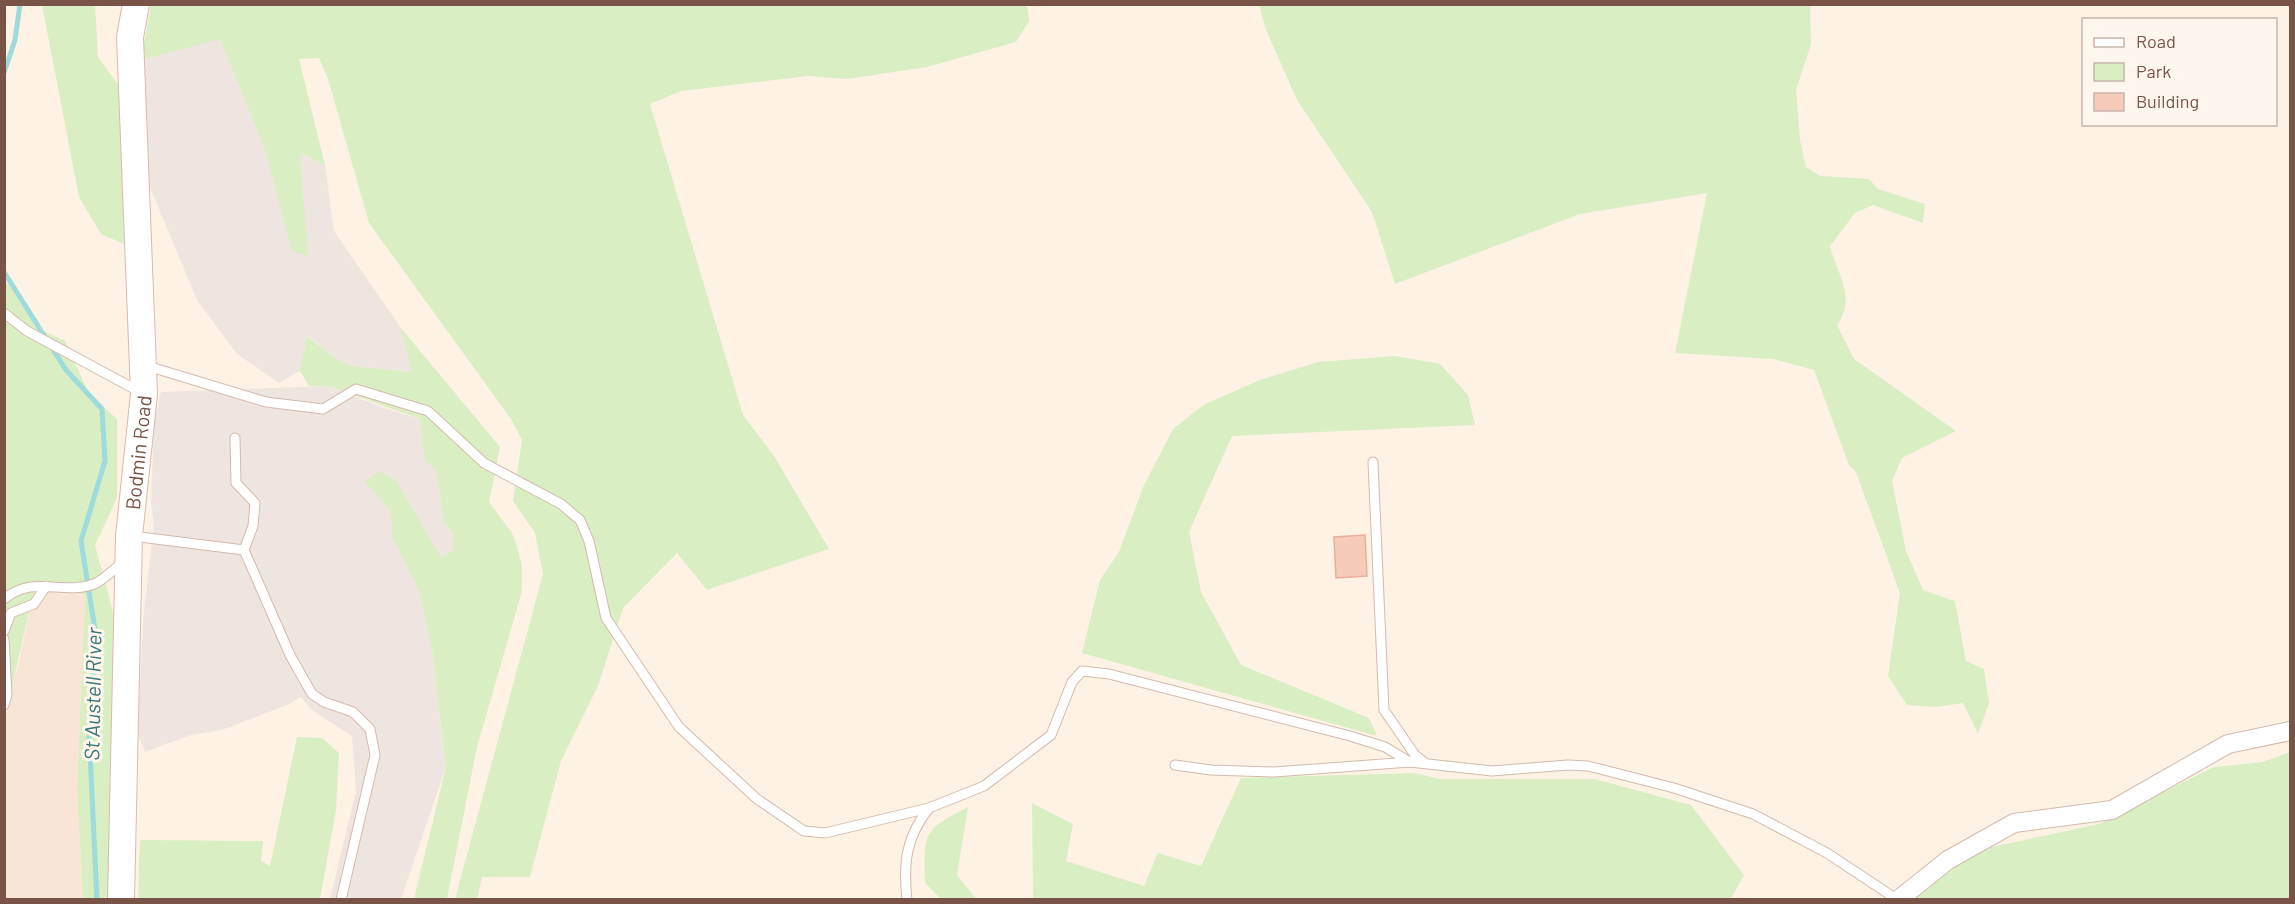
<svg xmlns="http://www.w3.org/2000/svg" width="2295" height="904" font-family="Barlow,sans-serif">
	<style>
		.residential { fill: #f9e5d6 }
		.industrial { fill: #eee5e0 }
		.green { fill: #d9eec2 }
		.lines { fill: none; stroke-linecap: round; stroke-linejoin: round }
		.stream { stroke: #9ddbdd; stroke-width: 5 }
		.building { fill: #f6cbba; stroke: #eaae99; stroke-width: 1.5 }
		.lane-casing { stroke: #d4baad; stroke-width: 11 }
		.street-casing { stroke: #d4baad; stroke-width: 20 }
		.secondary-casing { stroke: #dabaac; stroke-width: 28 }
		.lane { stroke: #fff; stroke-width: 9 }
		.street { stroke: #fff; stroke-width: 18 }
		.secondary { stroke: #fff; stroke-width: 26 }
		.labels { text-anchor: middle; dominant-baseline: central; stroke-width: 6; stroke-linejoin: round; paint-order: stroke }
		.street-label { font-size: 20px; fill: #7a5347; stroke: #fff6ee }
		.water-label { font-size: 21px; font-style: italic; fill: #377679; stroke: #fff6ee }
	</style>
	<rect width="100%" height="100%" fill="#fef2e5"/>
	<!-- residential -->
	<path class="residential" d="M 56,587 L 85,595 L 77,790 L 83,899 L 5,899 L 4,710 L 18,667 L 34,589 Z"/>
	<!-- industrial -->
	<g class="industrial">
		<path d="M 220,38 L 300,153 L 325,165 L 334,231 L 401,328 L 413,372 L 351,366 L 335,358 L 308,336 L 300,371 L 279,383 L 237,354 L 197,300 L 142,168 L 141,60 Z"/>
		<path d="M 329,386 L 384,408 L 432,423 L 476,532 L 432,649 L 446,767 L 401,899 L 330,899 L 356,791 L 352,736 L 312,710 L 301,697 L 287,705 L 222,730 L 191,735 L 145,752 L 137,732 L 144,610 L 154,525 L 151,503 L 154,423 L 161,392 Z"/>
	</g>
	<!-- green -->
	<g class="green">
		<path d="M 42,5 L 95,5 L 98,57 L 120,87 L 124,244 L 101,234 L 79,197 Z"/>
		<path d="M 151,5 L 1027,5 L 1029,21 L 1016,42 L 927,67 L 847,79 L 808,76 L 681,91 L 650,104 L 743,415 L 774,456 L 829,549 L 707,590 L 677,553 L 623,608 L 598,686 L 561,761 L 530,877 L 482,877 L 477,899 L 455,899 L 543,574 L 535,533 L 513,501 L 522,440 L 511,419 L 369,223 L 328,79 L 319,58 L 299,59 L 325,165 L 300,153 L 308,256 L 292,251 L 264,146 L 220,39 L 141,60 Z"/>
		<path d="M 1259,5 L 1810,5 L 1811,44 L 1796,90 L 1800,140 L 1806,167 L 1820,176 L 1869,179 L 1878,189 L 1925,204 L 1923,223 L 1873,205 L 1855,213 L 1830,246 C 1837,275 1857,296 1837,325 L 1854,359 L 1956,431 L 1902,458 L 1892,481 L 1906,551 L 1923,590 L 1955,601 L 1966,661 L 1984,669 L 1989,703 L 1978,734 L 1963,703 L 1936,707 L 1907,705 L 1888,676 L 1900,593 L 1856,472 L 1849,465 L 1814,370 L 1773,359 L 1675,353 L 1707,193 L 1580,214 L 1395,284 L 1372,212 L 1297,100 L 1266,30 Z"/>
		<path d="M 4,282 L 12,286 L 39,329 L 65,341 L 89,394 L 117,419 L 117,498 L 95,545 L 117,627 L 113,899 L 83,899 L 77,790 L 85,595 L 56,587 L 34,589 L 7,710 L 5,710 Z"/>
		<path d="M 401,328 L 500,447 L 489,502 L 512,533 L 517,546 L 522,566 L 522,591 L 477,747 L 447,899 L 414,899 L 446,767 L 432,649 L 419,590 L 392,536 L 391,512 L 365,481 L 380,471 L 396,481 L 441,557 L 453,551 L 454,534 L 444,523 L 436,469 L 425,461 L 420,419 L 329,386 L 309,386 L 300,371 L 307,336 L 335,358 L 351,366 L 412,372 Z"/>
		<path d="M 1395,356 L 1440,364 L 1468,395 L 1475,425 L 1232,436 L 1189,532 L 1201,592 L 1241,665 L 1369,718 L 1377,736 L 1082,653 L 1100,580 L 1119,552 L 1144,485 L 1173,429 L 1205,404 L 1260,380 L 1318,362 Z"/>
		<path d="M 297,737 L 322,738 L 339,753 L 336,810 L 320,899 L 138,899 L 140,840 L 263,841 L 261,861 L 270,866 Z"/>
		<path d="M 2290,752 L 2290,899 L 1909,900 L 1953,864 L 1982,849 L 2099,824 L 2214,767 L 2263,762 Z"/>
		<path d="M 1413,773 L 1441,779 L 1595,779 L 1691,805 L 1744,875 L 1730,900 L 1025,899 L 1033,898 L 1032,803 L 1073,824 L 1066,861 L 1144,886 L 1158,853 L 1201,866 L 1241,778 Z"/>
		<path d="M 968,807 L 957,875 L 976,899 L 941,899 L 925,883 C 924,832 922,831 968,807 Z"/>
	</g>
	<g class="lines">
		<!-- stream -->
		<g class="stream">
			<path d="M 4,73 L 15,40 L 20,4"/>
			<path d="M 4,272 L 66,370 L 102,409 L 105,461 L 81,541 L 96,636 L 89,732 L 97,900"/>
		</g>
	</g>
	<!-- building -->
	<path class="building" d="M 1365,535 L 1367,576 L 1336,578 L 1334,537 Z"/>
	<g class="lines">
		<!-- lane casing -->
		<g class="lane-casing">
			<g id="lane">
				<path d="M 4,313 L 27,331 L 142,393"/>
				<path d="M 144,365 L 266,402 L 323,409 L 356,389 L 428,411 L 484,463 L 561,504 L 580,520 L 589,541 L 606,618 L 679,727 L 757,799 L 804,831 L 825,833 L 929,808 L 984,786 L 1051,735 L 1072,682 L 1082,671 L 1109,674 L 1350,736 L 1385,747 L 1410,762"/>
				<path d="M 235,438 L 236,483 L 255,503 L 253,526 L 244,550"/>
				<path d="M 1373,462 L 1384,710 L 1415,755 L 1425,763"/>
				<path d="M 132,536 L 244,550 L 290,655 L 312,694 L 324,702 L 353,712 L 370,729 L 375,755 L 341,900"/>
				<path d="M 4,599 C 34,574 62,596 94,584 C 104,580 115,568 124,561"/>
				<path d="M 4,631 L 11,613 L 34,604 L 46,586"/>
				<path d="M 4,639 L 7,695 L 4,705"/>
				<path d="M 1175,765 L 1211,770 L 1274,772 L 1410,762 L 1492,771 L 1568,765 L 1588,766 L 1674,788 L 1753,814 L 1827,853 L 1898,900"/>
				<path d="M 907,900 C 903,863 906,837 929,808"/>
			</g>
		</g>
		<!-- street casing -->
		<g class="street-casing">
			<path id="street" d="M 1898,900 L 1948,860 L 2014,823 L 2112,810 L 2228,744 L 2290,731"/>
		</g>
		<!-- secondary casing -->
		<g class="secondary-casing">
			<g id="secondary">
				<path id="s1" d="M 121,900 L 129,536 L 144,394 L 130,37 L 136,4"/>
			</g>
		</g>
		<!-- lane -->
		<use href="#lane" class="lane"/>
		<!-- street -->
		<use href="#street" class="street"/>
		<!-- secondary -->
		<use href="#secondary" class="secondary"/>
	</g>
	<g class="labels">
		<!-- street labels -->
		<g class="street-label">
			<text stroke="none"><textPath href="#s1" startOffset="448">Bodmin Road</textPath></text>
		</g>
		<!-- water labels -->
		<g class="water-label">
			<text transform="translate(92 694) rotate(-89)">St Austell River</text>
		</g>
	</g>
	<!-- border -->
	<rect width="2295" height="904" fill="none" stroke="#7a5347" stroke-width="12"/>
	<!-- legend -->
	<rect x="2082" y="18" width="195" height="108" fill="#fff6ee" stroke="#cab5ab" stroke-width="1.5"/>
	<rect x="2094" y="38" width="30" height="9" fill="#ffffff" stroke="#cab5ab" stroke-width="1.5"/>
	<text x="2136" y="48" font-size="18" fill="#7a5347">Road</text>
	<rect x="2094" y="63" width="30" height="18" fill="#d9eec2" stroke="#cab5ab" stroke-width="1.5"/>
	<text x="2136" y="78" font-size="18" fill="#7a5347">Park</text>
	<rect x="2094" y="93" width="30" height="18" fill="#f6cbba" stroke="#cab5ab" stroke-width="1.5"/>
	<text x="2136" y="108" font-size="18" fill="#7a5347">Building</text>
</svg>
